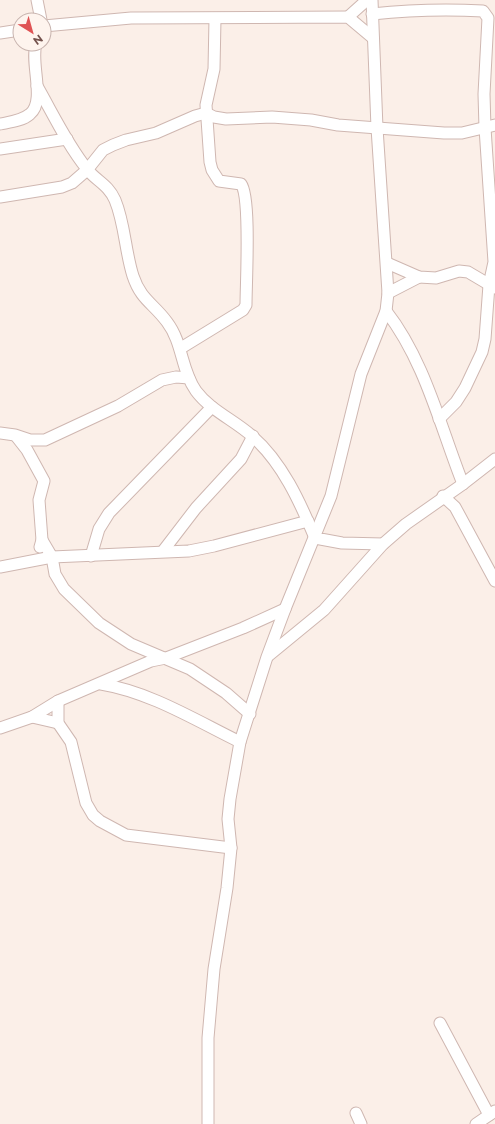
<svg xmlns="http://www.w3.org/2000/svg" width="495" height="1124" font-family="Montserrat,sans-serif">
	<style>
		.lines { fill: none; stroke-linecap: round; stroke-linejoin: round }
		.minor-casing { stroke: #cfb7b1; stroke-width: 13 }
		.minor { stroke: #fff; stroke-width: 11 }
	</style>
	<rect width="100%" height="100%" fill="#fbefe8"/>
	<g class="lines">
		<!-- minor casing -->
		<g class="minor-casing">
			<g id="minor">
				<path d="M 37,0 L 41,20"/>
				<path d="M 372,14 C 409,10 446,9 483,11 L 488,18 L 484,94 L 485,128 L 494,262 L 489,285 L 485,339 L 482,352 L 465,388 L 456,402 L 439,419"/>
				<path d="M 348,17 L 367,0"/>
				<path d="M 44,26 L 131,18 L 348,17 L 373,38"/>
				<path d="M 0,33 L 20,30"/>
				<path d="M 37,86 C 53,114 67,144 87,169 C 96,181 108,184 115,200 C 125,224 125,251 133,276 C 141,300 153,303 167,322 C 183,343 181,370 196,391 C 210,410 234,420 252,436 C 282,462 300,502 315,538 L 342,543 L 383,544"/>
				<path d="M 0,124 C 10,122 22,121 30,114 C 46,101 30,63 36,44"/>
				<path d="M 0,149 L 67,139"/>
				<path d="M 0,197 L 62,187 L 72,183 L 87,170 L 103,150 L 113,145 L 126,140 L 156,133 L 195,116 L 206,113 L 214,117 L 226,119 L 272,117 L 311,120 L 338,125 L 444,133 L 462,133 L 495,125"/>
				<path d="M 387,263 L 419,277 L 436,278 L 459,271 L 468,272 L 495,288"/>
				<path d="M 388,293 L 419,277"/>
				<path d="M 386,311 C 425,361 440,426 463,484"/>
				<path d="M 181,348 L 243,310 L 246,305 C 246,283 251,197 241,184 L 219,181 L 212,170 L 210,162 L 206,105 L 214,69 L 215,19"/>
				<path d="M 0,433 L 15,435 L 30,440 L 45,440 L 118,406 L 162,380 L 176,377 L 189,378"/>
				<path d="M 16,436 L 27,450 L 44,481 L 39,500 L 42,540 L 40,547"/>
				<path d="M 443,496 L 455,507 L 495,581"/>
				<path d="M 42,540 L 52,557 L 55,574 L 64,589 L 99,623 L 131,644 L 190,669 L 226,693 L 250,714"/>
				<path d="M 163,551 L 196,508 L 241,459 L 253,436"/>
				<path d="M 91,556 L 99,529 L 109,513 L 212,407"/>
				<path d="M 0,567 L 52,557 L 189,551 L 214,546 L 308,521"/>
				<path d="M 268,656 L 324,610 L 383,544 L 406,524 L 463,484 L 495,459"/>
				<path d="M 101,684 C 150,692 195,720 240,742"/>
				<path d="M 58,701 L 58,723 L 71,742 L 86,803 L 93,815 L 100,821 L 126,835 L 231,848"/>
				<path d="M 32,717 L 58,723"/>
				<path d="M 0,728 L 32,717 L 58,701 L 151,661 L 166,658 L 243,628 L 285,609"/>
				<path d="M 440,1023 L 489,1115"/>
				<path d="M 356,1113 L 361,1124"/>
				<path d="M 208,1124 L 208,1038 L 214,969 L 227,888 L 231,848 L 228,819 L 230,799 L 240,742 L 267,657 L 285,609 L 331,496 L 361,374 L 386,311 L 388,293 L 377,128 L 372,0"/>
				<path d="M 476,1124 L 495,1111"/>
			</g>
		</g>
		<!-- minor -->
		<use href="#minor" class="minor"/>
	</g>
	<!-- north arrow -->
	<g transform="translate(32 32) rotate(143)"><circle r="19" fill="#fef4ee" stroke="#c7b3ae"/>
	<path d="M0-3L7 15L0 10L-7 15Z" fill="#df5354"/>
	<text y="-6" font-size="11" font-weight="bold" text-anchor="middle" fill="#74524d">N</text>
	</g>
</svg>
